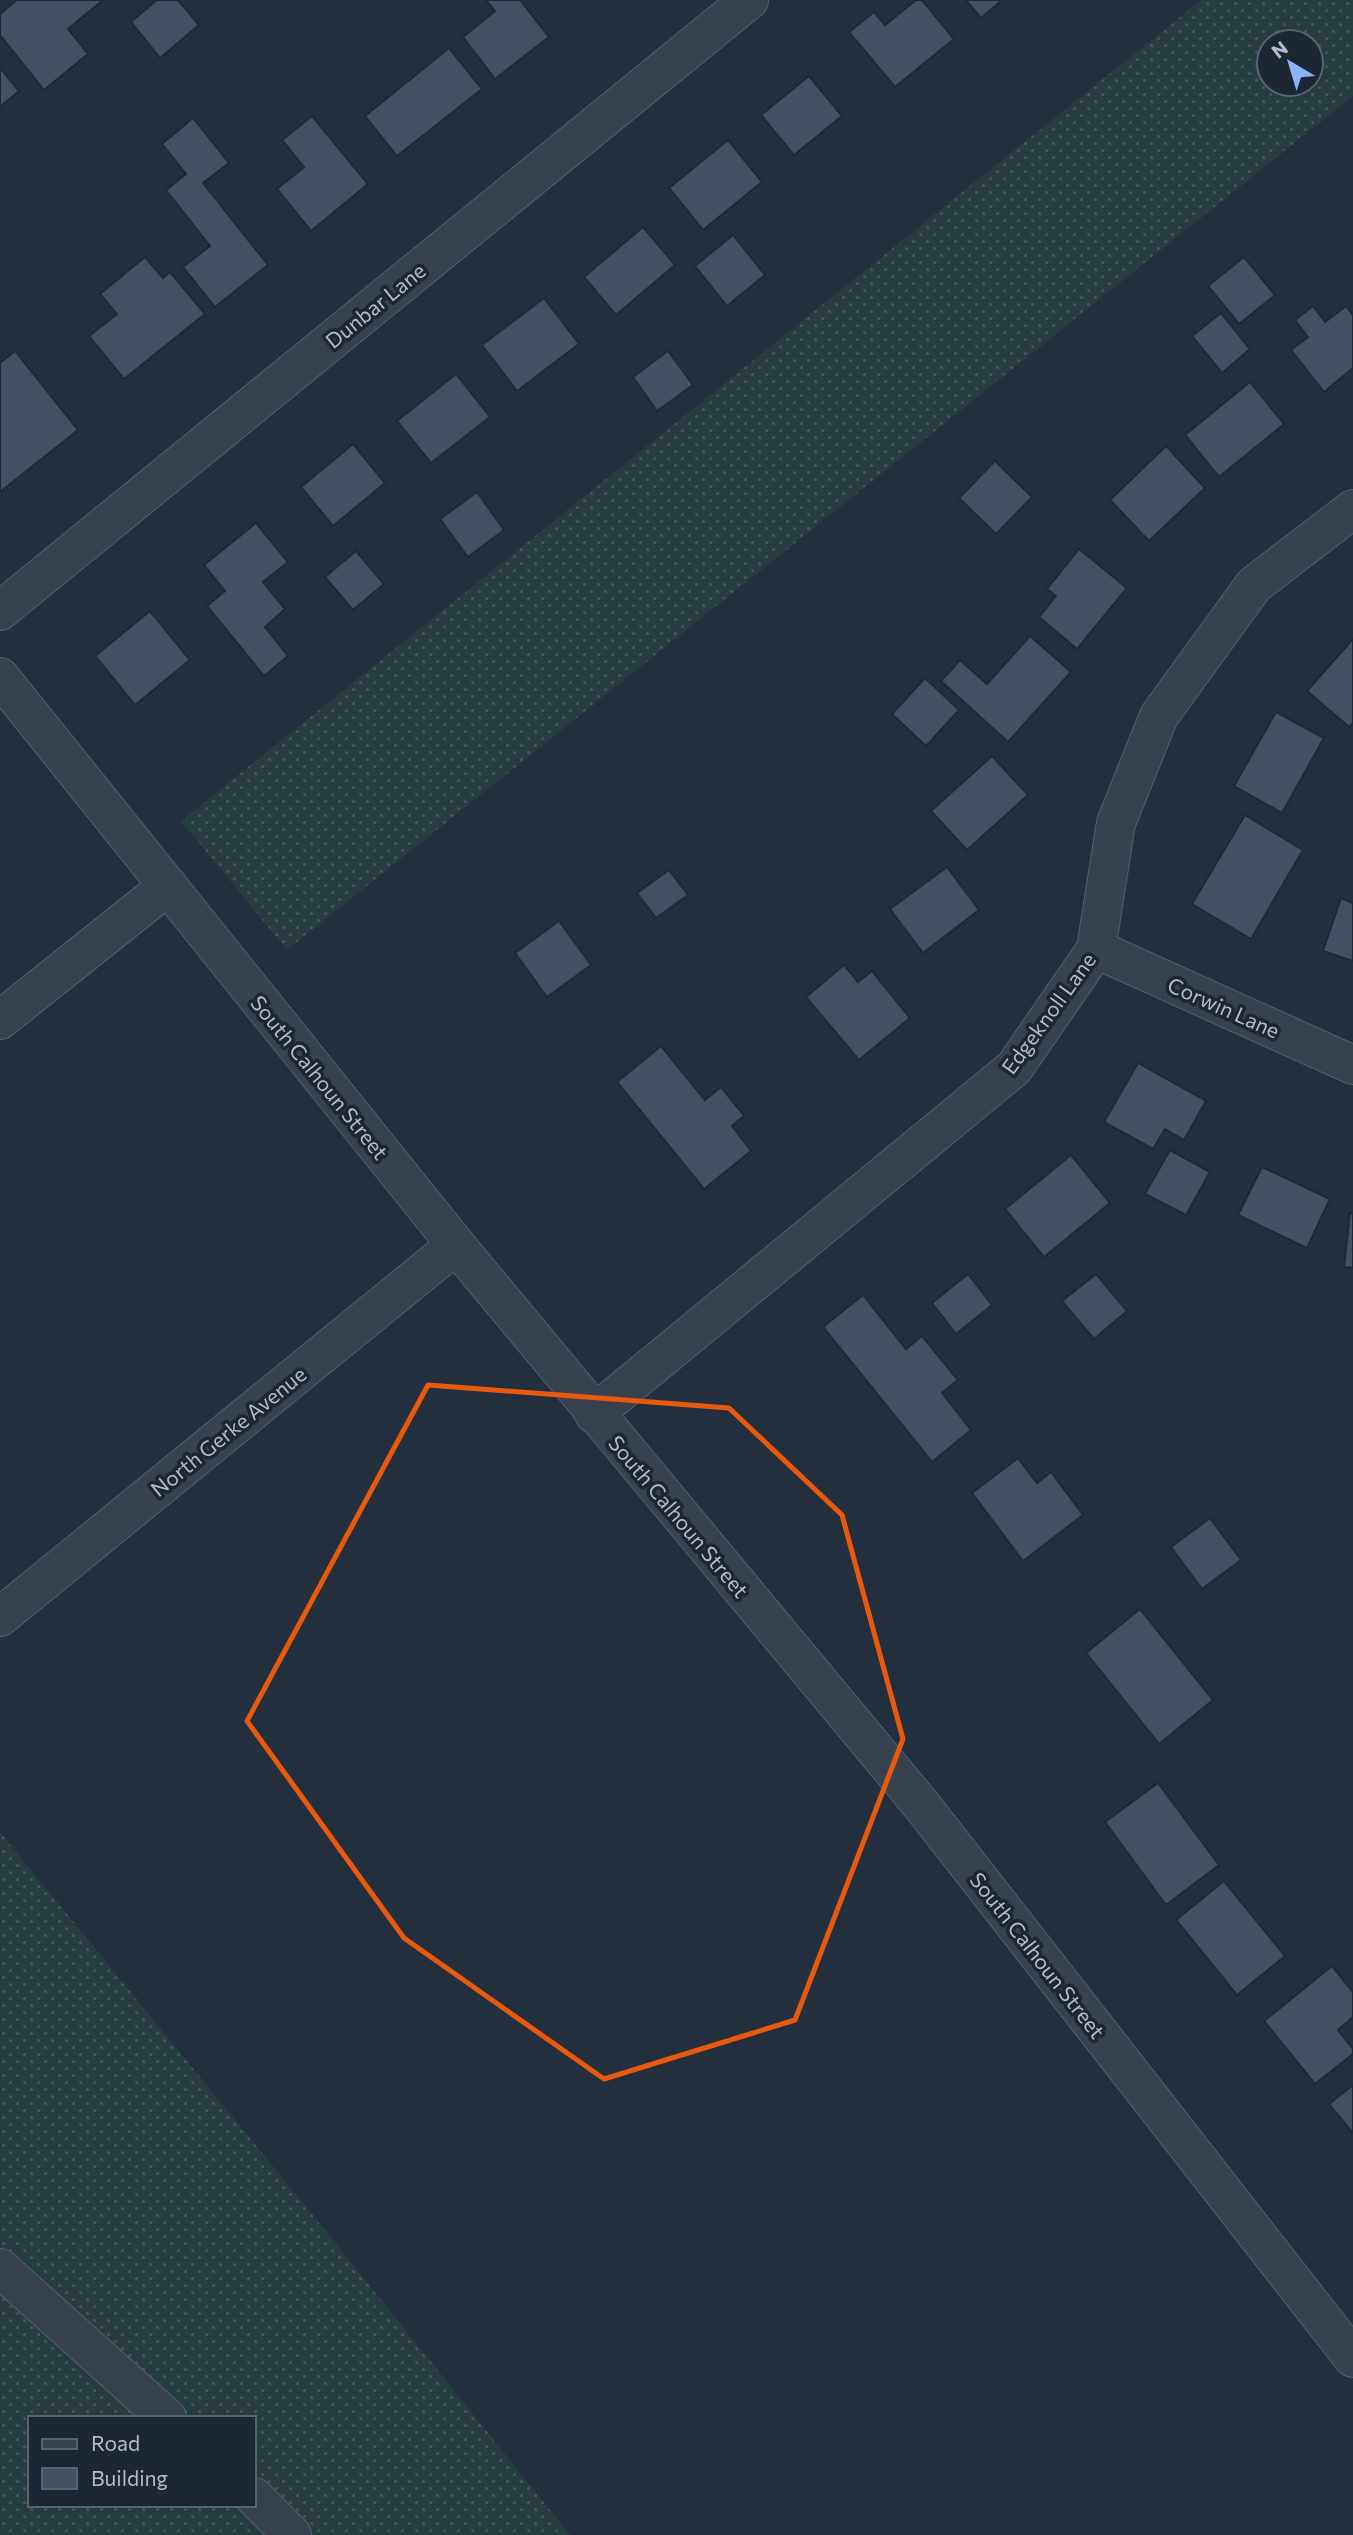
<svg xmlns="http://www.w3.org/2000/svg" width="1353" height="2535" font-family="Commissioner,sans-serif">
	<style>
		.grass { fill: url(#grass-dots); fill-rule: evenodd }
		.building { fill: #455162; stroke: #1f2835; stroke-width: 2 }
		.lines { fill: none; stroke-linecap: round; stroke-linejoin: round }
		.minor-casing { stroke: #565f6c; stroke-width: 40 }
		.minor { stroke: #38414e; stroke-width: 38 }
		.marked { fill: none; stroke: #e8590c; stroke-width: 5; stroke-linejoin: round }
		.labels { text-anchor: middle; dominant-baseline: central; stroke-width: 7; stroke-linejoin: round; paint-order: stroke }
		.street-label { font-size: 21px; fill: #b4bcc9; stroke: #1d2633 }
	</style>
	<defs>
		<pattern id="grass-dots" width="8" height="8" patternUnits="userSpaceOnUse" patternTransform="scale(1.75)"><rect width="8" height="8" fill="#263c3f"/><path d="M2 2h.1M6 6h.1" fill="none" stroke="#435659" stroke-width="1.8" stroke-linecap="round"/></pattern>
	</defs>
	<rect width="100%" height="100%" fill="#242f3e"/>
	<!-- grass -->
	<g class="grass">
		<path d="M 1201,0 L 1353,0 L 1353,96 L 287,950 L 181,821 ZM 1269,42 L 1311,42 L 1311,84 L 1269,84 Z"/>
		<path d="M 0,1832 L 334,2241 L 570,2535 L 0,2535 ZM 30,2418 L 254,2418 L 254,2505 L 30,2505 Z"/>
	</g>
	<!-- building -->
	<g class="building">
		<path d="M 17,0 L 103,0 L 68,29 L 88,54 L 44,90 L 0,35 L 0,14 Z"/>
		<path d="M 157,0 L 178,0 L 199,25 L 160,58 L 131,22 Z"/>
		<path d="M 486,0 L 520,0 L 549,37 L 495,79 L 463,37 L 495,11 Z"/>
		<path d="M 916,0 L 922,0 L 954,39 L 895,87 L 849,32 L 874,12 L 885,25 Z"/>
		<path d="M 966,0 L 1002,0 L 981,18 Z"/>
		<path d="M 449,48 L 482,89 L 397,156 L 365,116 Z"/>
		<path d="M 0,68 L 19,91 L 0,107 Z"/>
		<path d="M 809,76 L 842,116 L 794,155 L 761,115 Z"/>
		<path d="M 312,116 L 368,184 L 311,231 L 277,189 L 304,167 L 282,140 Z"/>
		<path d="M 193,118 L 229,163 L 203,183 L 268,265 L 215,307 L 183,267 L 210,246 L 166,190 L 186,174 L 162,144 Z"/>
		<path d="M 728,140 L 762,182 L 703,230 L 669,188 Z"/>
		<path d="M 643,227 L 675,265 L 616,315 L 584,277 Z"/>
		<path d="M 733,235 L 765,275 L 727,306 L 695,266 Z"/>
		<path d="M 145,257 L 163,278 L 170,272 L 205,314 L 124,379 L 89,336 L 117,314 L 100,294 Z"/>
		<path d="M 1244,257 L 1275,295 L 1239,324 L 1208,286 Z"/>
		<path d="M 544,298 L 579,344 L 517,391 L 482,345 Z"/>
		<path d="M 1313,306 L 1325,322 L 1346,306 L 1353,315 L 1353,368 L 1324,392 L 1291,350 L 1308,337 L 1295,320 Z"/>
		<path d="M 1221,313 L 1250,349 L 1222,373 L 1192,336 Z"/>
		<path d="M 15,351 L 78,430 L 0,492 L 0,363 Z"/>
		<path d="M 668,351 L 693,385 L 657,411 L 633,377 Z"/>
		<path d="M 456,374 L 490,417 L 431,463 L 397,421 Z"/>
		<path d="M 1250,382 L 1284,424 L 1219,477 L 1185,435 Z"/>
		<path d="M 353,444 L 385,483 L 333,526 L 301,487 Z"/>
		<path d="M 1166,446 L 1205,488 L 1149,541 L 1110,500 Z"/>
		<path d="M 995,461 L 1032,497 L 996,534 L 959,498 Z"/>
		<path d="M 477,492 L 504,530 L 468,557 L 440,519 Z"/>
		<path d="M 256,523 L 288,562 L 263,582 L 285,609 L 265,627 L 288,656 L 264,676 L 207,606 L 225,591 L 204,565 Z"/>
		<path d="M 1079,549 L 1127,588 L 1077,649 L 1039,617 L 1056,596 L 1047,589 Z"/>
		<path d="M 356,551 L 384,584 L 353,610 L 325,577 Z"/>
		<path d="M 150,611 L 190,660 L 135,705 L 95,656 Z"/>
		<path d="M 1030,636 L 1071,672 L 1008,742 L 941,681 L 960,660 L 987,684 Z"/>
		<path d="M 1353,639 L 1353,723 L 1349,727 L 1307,691 Z"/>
		<path d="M 925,678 L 959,710 L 926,746 L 892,714 Z"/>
		<path d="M 1276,712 L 1324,738 L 1282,813 L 1234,786 Z"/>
		<path d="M 992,756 L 1028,795 L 967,850 L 931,811 Z"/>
		<path d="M 1245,815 L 1303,850 L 1251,939 L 1192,904 Z"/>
		<path d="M 947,867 L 979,910 L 923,953 L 890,909 Z"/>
		<path d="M 669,870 L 688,895 L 656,918 L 637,893 Z"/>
		<path d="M 1341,898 L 1353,903 L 1353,961 L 1323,951 Z"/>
		<path d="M 559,921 L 591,965 L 547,997 L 515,953 Z"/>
		<path d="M 844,965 L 858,982 L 872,971 L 910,1018 L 859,1060 L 806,997 Z"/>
		<path d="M 661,1046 L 705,1100 L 721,1087 L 744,1116 L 732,1126 L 751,1151 L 704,1189 L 617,1082 Z"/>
		<path d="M 1138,1063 L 1206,1101 L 1184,1140 L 1165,1129 L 1153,1149 L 1104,1122 Z"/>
		<path d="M 1170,1150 L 1210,1172 L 1186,1215 L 1145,1194 Z"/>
		<path d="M 1071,1155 L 1110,1203 L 1044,1257 L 1005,1209 Z"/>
		<path d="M 1262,1167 L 1330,1199 L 1307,1248 L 1238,1215 Z"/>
		<path d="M 1350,1213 L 1353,1214 L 1353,1268 L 1344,1267 Z"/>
		<path d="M 968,1274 L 992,1305 L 956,1334 L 932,1303 Z"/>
		<path d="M 1096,1274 L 1127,1311 L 1094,1339 L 1062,1301 Z"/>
		<path d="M 863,1295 L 906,1349 L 922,1336 L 958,1380 L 942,1393 L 971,1430 L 932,1462 L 823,1327 Z"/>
		<path d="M 1018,1458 L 1037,1483 L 1051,1472 L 1083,1515 L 1023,1561 L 972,1493 Z"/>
		<path d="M 1210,1518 L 1241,1560 L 1202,1589 L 1171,1547 Z"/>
		<path d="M 1140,1609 L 1213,1700 L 1159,1744 L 1086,1653 Z"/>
		<path d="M 1158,1783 L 1219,1865 L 1166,1905 L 1105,1822 Z"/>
		<path d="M 1224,1881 L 1285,1956 L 1237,1995 L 1176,1920 Z"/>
		<path d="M 1332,1966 L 1353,1992 L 1353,2017 L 1338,2030 L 1353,2049 L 1353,2054 L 1315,2084 L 1264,2021 Z"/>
		<path d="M 1353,2085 L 1353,2133 L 1329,2104 Z"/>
	</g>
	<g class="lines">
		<!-- minor casing -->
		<g class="minor-casing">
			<g id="minor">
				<path d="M 0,611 L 749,0"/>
				<path d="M 0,677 L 456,1245 L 923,1807 L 1353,2358"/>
				<path d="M 1096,949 L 1353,1065"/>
				<path d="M 0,1020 L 168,886"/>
				<path d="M 594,1414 L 1014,1068 L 1096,949 L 1116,823 L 1159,716 L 1254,585 L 1353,509"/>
				<path d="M 0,1617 L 456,1245"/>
				<path d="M 0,2268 L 167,2418"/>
				<path d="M 254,2497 L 292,2535"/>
			</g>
		</g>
		<!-- minor -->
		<use href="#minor" class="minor"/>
	</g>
	<!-- marked area -->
	<path class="marked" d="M 428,1385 L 729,1408 L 842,1515 L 903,1739 L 795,2020 L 604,2079 L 404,1938 L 247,1721 Z"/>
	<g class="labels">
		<!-- street labels -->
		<g class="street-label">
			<text transform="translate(375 305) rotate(-39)">Dunbar Lane</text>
			<text transform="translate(1224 1007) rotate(24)">Corwin Lane</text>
			<text transform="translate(1048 1013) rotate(-54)">Edgeknoll Lane</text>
			<text transform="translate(320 1077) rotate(51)">South Calhoun Street</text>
			<text transform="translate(228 1431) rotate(-39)">North Gerke Avenue</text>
			<text transform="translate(679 1516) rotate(50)">South Calhoun Street</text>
			<text transform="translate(1038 1955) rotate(52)">South Calhoun Street</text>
		</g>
	</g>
	<!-- legend -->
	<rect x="28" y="2416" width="228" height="91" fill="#1d2633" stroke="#59626f" stroke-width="2"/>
	<rect x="42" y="2439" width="35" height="10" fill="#38414e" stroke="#59626f" stroke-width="2"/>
	<text x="91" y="2451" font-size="21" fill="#b4bcc9">Road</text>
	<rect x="42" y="2468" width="35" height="21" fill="#455162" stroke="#59626f" stroke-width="2"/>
	<text x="91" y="2486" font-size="21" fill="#b4bcc9">Building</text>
	<!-- north arrow -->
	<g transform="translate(1290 63) rotate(322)"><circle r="33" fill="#1d2633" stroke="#59626f" stroke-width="2"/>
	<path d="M0-5L12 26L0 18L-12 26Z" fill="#8ab4f8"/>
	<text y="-10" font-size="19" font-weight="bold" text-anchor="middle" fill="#b4bcc9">N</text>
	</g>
</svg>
